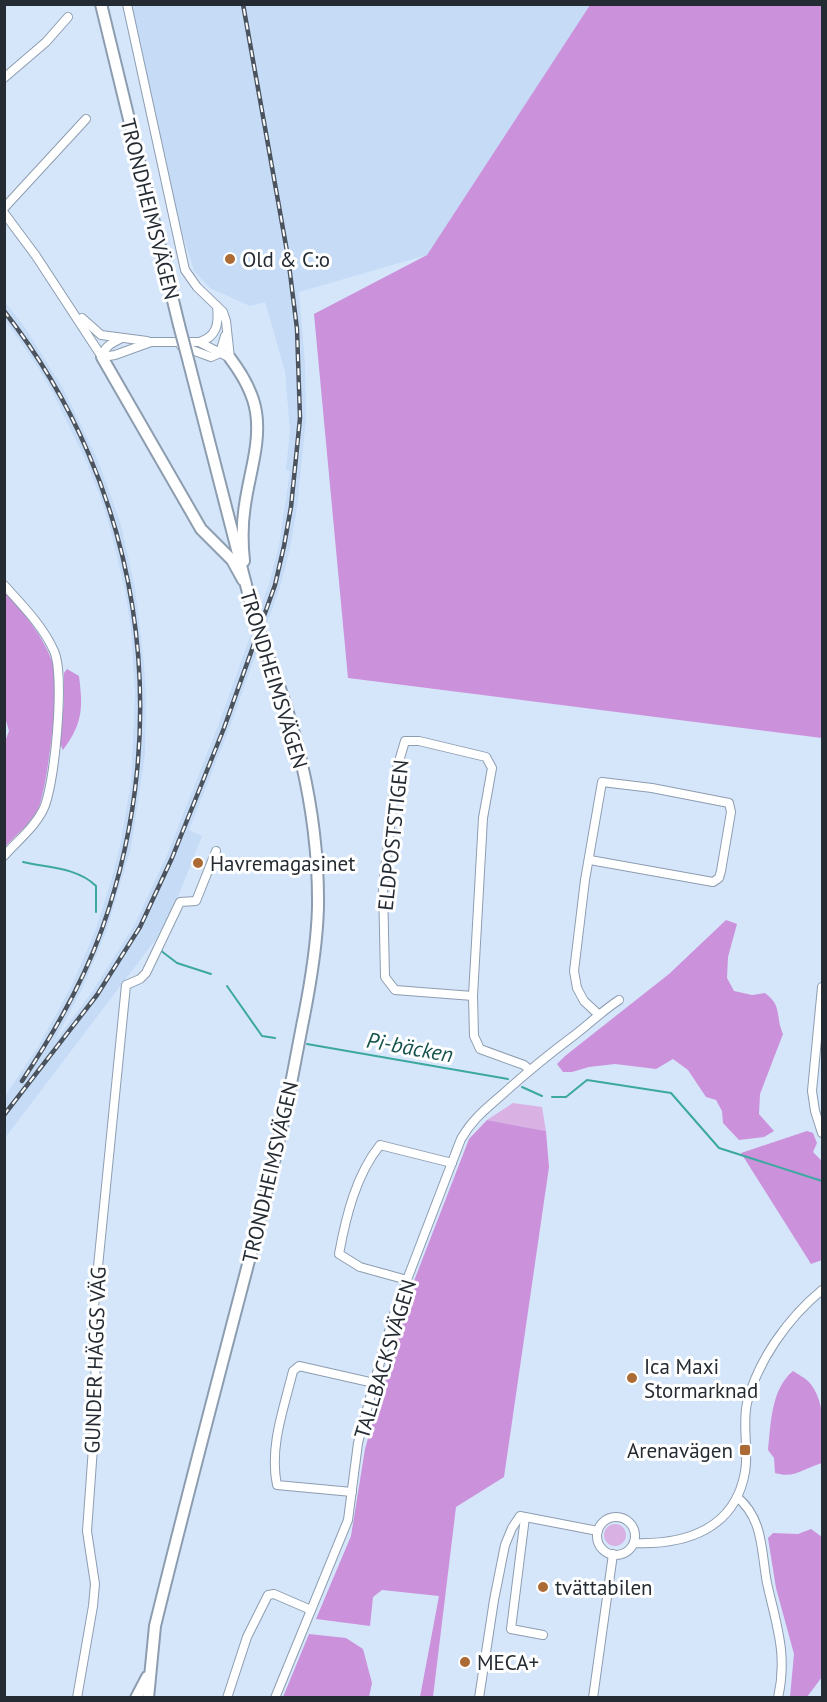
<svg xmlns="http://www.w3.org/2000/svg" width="827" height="1702" font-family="'PT Sans',sans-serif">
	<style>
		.built { fill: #c5dbf6 }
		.green { fill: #d9b2e3 }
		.forest { fill: #cc91db }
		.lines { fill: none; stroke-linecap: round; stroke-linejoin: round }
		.stream { stroke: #3da89f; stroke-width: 2 }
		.minor-casing { stroke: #8d9db0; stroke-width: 10 }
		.secondary-casing { stroke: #8d9db0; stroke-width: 14 }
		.minor { stroke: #fff; stroke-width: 8 }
		.secondary { stroke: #fff; stroke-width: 10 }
		.rail-casing { stroke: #4b545e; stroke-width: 4.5 }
		.rail { stroke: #fff; stroke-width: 2; stroke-dasharray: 7; stroke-linecap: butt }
		.secondary-bridge-casing { stroke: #8d9db0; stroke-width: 14; stroke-linecap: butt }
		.secondary-bridge { stroke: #fff; stroke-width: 10 }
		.poi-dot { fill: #ac6b35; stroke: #fff; stroke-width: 2 }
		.labels { text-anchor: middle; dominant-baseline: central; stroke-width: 6; stroke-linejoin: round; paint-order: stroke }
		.street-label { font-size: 21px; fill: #242b32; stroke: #fff }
		.poi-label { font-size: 21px; fill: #242b32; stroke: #fff; text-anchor: start }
		.water-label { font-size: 22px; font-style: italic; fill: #16524d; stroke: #fff }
	</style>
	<rect width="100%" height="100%" fill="#d5e6fb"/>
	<!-- built -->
	<path class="built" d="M 132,5 L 590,5 L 427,255 L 299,292 L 305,364 L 306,419 L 297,508 L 290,548 L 280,587 L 229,729 L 189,830 L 202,836 L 179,894 L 156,939 L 5,1138 L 5,1096 L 38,1047 L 72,985 L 96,929 L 112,878 L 120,846 L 131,783 L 135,694 L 131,629 L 125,590 L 110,528 L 101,499 L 86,461 L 54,395 L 37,366 L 5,320 L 5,302 L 24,326 L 64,390 L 96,456 L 111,496 L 121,525 L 135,588 L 144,664 L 146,694 L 145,755 L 131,848 L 106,932 L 82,989 L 53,1044 L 92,992 L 135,924 L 167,855 L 218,726 L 269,584 L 279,545 L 290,471 L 286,470 L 290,431 L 285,371 L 265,302 L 250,306 L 210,288 L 194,271 L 179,223 Z"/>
	<!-- green -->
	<g class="green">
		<path d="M 513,1103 L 542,1107 L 546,1131 L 487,1120 Z"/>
		<circle cx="615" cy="1535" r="11"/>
	</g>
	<!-- forest -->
	<g class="forest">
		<path d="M 590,5 L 822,5 L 822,738 L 348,678 L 314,314 L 427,255 Z"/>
		<path d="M 4,590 C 24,614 45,637 54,667 C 60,685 47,791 38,809 C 31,823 15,836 5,847 L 4,744 L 9,731 L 4,714 Z"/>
		<path d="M 67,669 L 79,676 C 83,708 83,723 63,750 L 59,742 L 64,702 L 64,673 Z"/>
		<path d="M 726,920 L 737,924 L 728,957 L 727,978 L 734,991 L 752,995 L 765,993 C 783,1006 775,1017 783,1034 L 760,1094 L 759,1114 L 774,1131 L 764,1137 L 739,1140 L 723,1123 L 722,1111 L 716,1100 L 706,1097 L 688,1070 L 673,1059 L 656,1069 L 615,1064 L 589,1067 L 572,1072 L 563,1072 L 557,1064 L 565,1056 L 669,974 Z"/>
		<path d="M 487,1120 L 546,1131 L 549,1167 L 504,1477 L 456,1507 L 433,1697 L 420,1697 L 439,1596 L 382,1590 L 373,1597 L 370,1626 L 316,1619 L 351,1536 L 365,1449 L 407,1299 L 469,1139 Z"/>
		<path d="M 807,1131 L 813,1133 L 817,1143 L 813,1152 L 822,1161 L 822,1260 L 811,1264 L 741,1153 Z"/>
		<path d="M 793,1371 C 798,1374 805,1378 809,1382 C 827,1402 823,1438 822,1463 C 804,1468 795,1479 775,1473 L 774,1458 L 768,1450 C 771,1423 771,1389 793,1371 Z"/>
		<path d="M 811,1529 L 822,1537 L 822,1677 L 807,1697 L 790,1697 L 794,1654 L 776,1588 L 768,1538 L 773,1533 L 798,1534 Z"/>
		<path d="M 309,1634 L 346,1638 L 363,1649 L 372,1683 L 369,1697 L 283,1697 Z"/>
	</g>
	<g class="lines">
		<!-- stream -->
		<g class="stream">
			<path d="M 23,862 C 47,868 77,867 96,886 L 96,912"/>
			<path d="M 160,950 L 177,963 L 211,974"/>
			<path d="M 227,986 L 262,1036 L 275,1038"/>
			<path d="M 307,1044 L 508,1079"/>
			<path d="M 522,1087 L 542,1096"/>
			<path d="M 552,1097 L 566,1097 L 587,1080 L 671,1093 L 719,1148 L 822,1181"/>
		</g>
		<!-- minor casing -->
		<g class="minor-casing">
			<g id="minor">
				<path d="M 127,4 L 185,270 L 197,287 L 223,312 L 226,321 L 230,358"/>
				<path d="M 4,78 L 46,42 L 68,17"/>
				<path d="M 4,208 L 86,119"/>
				<path d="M 4,213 L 36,256 L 102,357"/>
				<path d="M 82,318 L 101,335 L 147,341"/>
				<path d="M 120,339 C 110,344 104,347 102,357 L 115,355 L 151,342 L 199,342 L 230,358"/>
				<path d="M 199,342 C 217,337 219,324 217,306"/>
				<path d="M 181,346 L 211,357 L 220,353 L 225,336"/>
				<path d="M 4,585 C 22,605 43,626 54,651 C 65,675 55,787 43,810 C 34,828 17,841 4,856"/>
				<path d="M 590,860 L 713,882 L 719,878 L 721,871 L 731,812 L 729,803 L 652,788 L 602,782 L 585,880 L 574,971 L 577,988 L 584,1001 L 598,1014"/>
				<path d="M 822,987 L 812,1091 L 815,1111 L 822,1133"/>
				<path d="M 473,996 L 395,990 L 385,977 L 383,886 L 397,768 L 405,741 L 419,741 L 486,757 L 492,768 L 483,818 L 473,996 L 474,1036 L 480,1049 L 524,1065 L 530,1070"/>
				<path d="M 407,1280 L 360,1267 L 339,1254 C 346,1216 356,1175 380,1145 L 452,1163"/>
				<path d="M 352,1492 L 277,1485 C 269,1447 284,1408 293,1371 L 299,1366 L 374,1383"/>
				<path d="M 737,1497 C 764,1519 761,1552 767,1583 C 776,1624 788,1654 778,1698"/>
				<path d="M 525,1517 L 511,1629 L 543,1635"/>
				<circle cx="616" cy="1536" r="19"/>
				<path d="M 634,1543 C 686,1545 735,1529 745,1472 C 749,1449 742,1425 747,1403 C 758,1360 788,1318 822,1290"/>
				<path d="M 77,1698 L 93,1606 L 95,1584 L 87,1531 L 97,1392 L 92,1327 L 126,985 L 140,979 L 146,973 L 180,902 L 196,901 L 216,851"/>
				<path d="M 227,1698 L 247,1637 L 268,1595 L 274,1594 L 311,1610"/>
				<path d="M 275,1698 L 348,1520 L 358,1443 L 374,1383 L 395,1311 L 461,1139 C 473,1118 487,1108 504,1093 C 526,1073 548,1055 572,1037 C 588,1025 602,1011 619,1000"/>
				<path d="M 479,1698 L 494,1600 L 505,1545 L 512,1528 L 520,1516 L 598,1531"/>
				<path d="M 593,1698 L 613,1554"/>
			</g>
		</g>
		<!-- secondary casing -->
		<g class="secondary-casing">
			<g id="secondary">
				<path d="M 101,4 L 179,325"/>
				<path d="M 102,357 L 201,529 L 232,560 L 243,580"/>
				<path d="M 230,358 C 242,374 253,392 256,412 C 261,443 249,475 245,505 C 242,523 242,542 244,561"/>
				<path d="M 189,363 L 253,612"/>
				<path d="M 136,1698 L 147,1677"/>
				<path d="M 148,1698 L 155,1626 C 188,1491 224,1357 259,1222 C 276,1157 290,1092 302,1026 C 310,987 317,947 318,907 C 319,819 299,734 267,653"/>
			</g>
		</g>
		<!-- minor -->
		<use href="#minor" class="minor"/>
		<!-- secondary -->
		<use href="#secondary" class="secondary"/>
		<!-- rail casing -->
		<g class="rail-casing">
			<g id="rail">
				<path d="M 4,311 C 142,487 176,719 102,929 C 83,983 54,1033 22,1081"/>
				<path d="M 4,1115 L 97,995 L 140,927 L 172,858 L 224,728 L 275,585 L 284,546 L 291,507 L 300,418 L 297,329 L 288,257 L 243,4"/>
			</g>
		</g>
		<!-- rail -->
		<use href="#rail" class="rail"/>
		<!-- secondary-bridge casing -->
		<g class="secondary-bridge-casing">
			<g id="secondary-bridge">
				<path d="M 179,325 L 189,363"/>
				<path d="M 253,612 L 267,653"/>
			</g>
		</g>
		<!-- secondary-bridge -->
		<use href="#secondary-bridge" class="secondary-bridge"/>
	</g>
	<!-- markers -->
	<g class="poi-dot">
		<circle cx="230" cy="259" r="6"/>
		<circle cx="198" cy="863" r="6"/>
		<circle cx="632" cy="1378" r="6"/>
		<rect x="739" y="1444" width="12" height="12" rx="3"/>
		<circle cx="543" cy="1587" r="6"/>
		<circle cx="465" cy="1662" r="6"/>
	</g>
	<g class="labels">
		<!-- street labels -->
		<g class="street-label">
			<text transform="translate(150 209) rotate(76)">TRONDHEIMSVÄGEN</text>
			<text transform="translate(274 679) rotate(73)">TRONDHEIMSVÄGEN</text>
			<text transform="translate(393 835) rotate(-84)">ELDPOSTSTIGEN</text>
			<text transform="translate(270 1172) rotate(-77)">TRONDHEIMSVÄGEN</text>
			<text transform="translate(385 1359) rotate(-73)">TALLBACKSVÄGEN</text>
			<text transform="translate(95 1360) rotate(-88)">GUNDER HÄGGS VÄG</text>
		</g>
		<!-- poi labels -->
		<g class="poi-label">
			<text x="242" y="259">Old &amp; C:o</text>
			<text x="210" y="863">Havremagasinet</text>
			<text x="644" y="1366">Ica Maxi<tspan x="644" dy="24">Stormarknad</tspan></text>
			<text x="733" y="1450" text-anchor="end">Arenavägen</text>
			<text x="555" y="1587">tvättabilen</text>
			<text x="477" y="1662">MECA+</text>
		</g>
		<!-- water labels -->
		<g class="water-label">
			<text transform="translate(410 1047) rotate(10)">Pi-bäcken</text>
		</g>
	</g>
	<!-- border -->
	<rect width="827" height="1702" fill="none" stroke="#242b32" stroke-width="12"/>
</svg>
